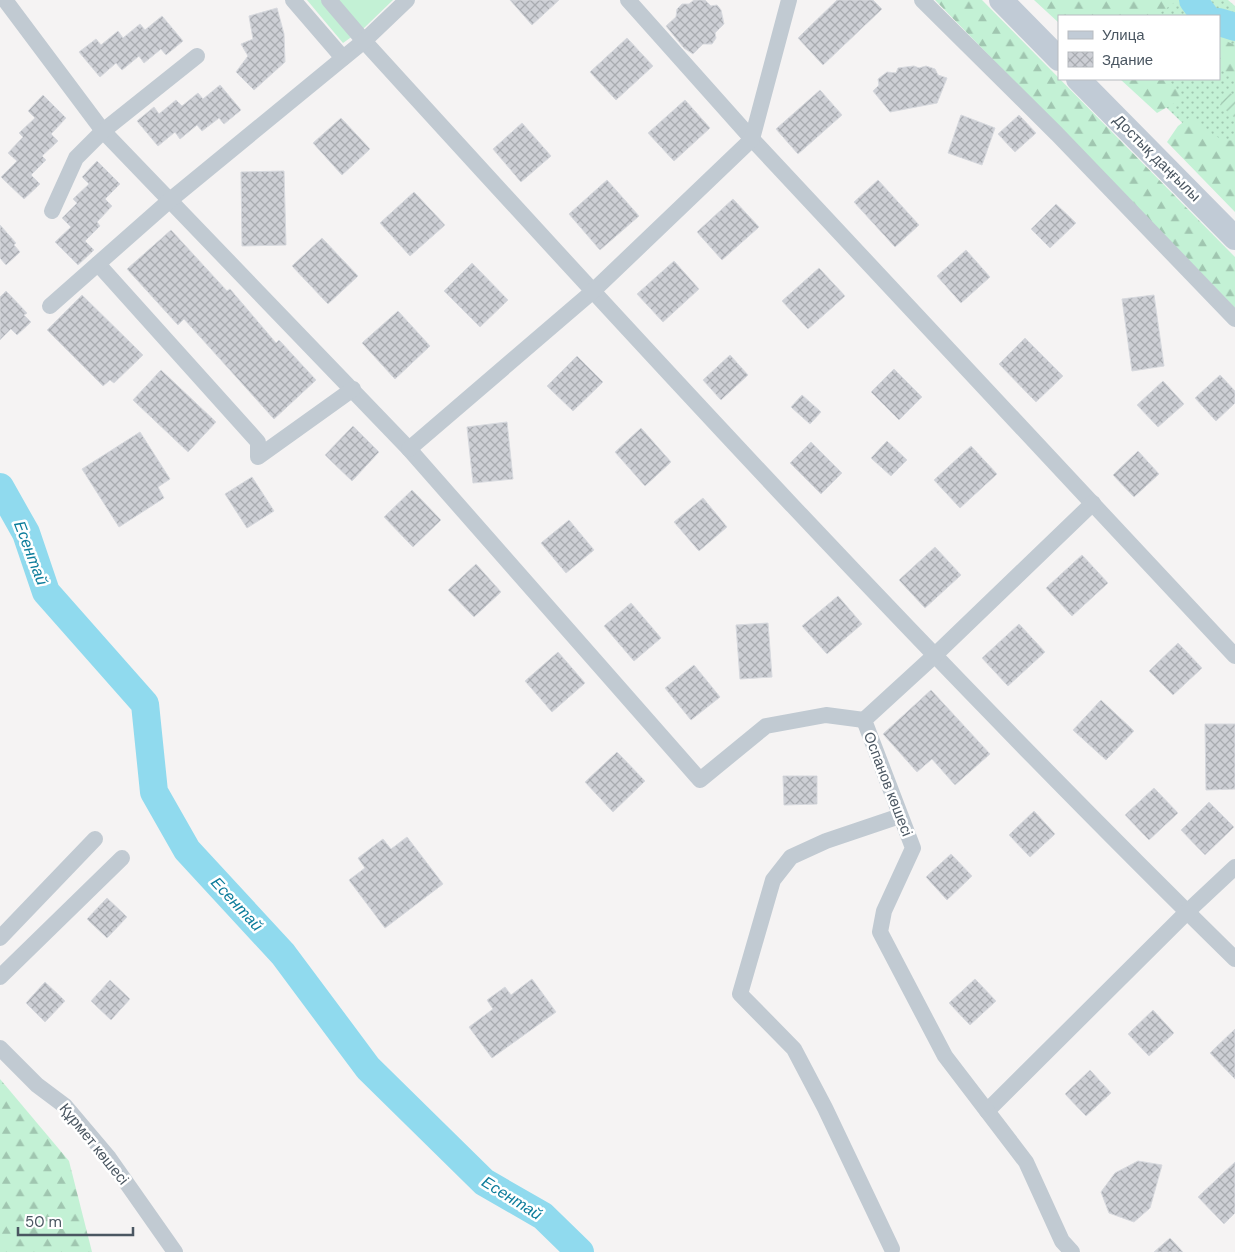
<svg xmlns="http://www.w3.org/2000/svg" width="1235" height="1252" font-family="'DM Sans',sans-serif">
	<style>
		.grass { fill: url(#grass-dots) }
		.forest { fill: url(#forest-firs) }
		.garden { fill: url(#garden-furrows) }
		.pitch { fill: #c3f1d5 }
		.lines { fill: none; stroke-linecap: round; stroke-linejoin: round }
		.river { stroke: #90daee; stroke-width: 28 }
		.building { fill: url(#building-cross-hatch); stroke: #d7d9de }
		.street { stroke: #c1cad2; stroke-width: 16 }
		.secondary { stroke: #c1cbd6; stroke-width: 24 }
		.labels { text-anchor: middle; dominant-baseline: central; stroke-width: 5; stroke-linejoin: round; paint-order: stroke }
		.street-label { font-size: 15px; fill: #4a5661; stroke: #fff }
		.water-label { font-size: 16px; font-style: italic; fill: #0c7c9b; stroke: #fff }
	</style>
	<defs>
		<pattern id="grass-dots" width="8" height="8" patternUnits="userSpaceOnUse" patternTransform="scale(1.25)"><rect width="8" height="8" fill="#c3f1d5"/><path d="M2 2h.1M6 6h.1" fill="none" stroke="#a0c6b0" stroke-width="1.8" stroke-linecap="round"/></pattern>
		<pattern id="forest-firs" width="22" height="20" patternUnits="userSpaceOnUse" patternTransform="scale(1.25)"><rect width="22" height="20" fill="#c3f1d5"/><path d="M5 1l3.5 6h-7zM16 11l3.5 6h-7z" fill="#a0c6b0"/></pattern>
		<pattern id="garden-furrows" width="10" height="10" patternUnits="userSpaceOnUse" patternTransform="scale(1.25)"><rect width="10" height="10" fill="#c3f1d5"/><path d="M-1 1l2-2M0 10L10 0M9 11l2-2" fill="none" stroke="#a0c6b0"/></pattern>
		<pattern id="building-cross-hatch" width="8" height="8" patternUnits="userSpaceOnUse" patternTransform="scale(1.25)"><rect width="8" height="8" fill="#cdcfd5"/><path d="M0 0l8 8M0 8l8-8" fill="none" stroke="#a8abb0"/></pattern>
	</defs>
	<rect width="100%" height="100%" fill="#f5f3f3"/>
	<!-- grass -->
	<path class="grass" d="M 1059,0 L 1228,0 L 1235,6 L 1235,174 L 1137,79 L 1219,79 L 1219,16 L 1075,16 Z"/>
	<!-- forest -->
	<g class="forest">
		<path d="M 935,0 L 982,0 L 1235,257 L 1235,308 Z"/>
		<path d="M 1034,0 L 1174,0 L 1175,2 L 1156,16 L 1059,16 L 1059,23 Z"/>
		<path d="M 1219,38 L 1235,45 L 1235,77 L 1219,69 Z"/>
		<path d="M 1120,79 L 1168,79 L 1183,98 L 1157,113 Z"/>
		<path d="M 1190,117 L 1223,141 L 1235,140 L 1235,212 L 1167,142 L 1178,126 Z"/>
		<path d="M 0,1079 L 69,1161 L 92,1252 L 0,1252 Z"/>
	</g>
	<!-- garden -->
	<path class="garden" d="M 1227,91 L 1235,96 L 1235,118 L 1220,105 Z"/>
	<!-- pitch -->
	<path class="pitch" d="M 307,0 L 393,0 L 364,28 L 343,43 Z"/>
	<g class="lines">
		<!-- river -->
		<g class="river">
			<path d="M 1193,0 L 1205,16"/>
			<path d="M 1219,22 L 1235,27"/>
			<path d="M 0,487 L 26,533 L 46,592 L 145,704 L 154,792 L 187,850 L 283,954 L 368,1068 L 484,1182 L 543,1216 L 580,1252"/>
		</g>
	</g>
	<!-- building -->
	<g class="building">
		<path d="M 510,0 L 559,0 L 532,25 Z"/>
		<path d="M 694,0 L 705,0 L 711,6 L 717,5 L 721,10 L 724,24 L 715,33 L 716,38 L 712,44 L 703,44 L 693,54 L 684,48 L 666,26 L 676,17 L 677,9 L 682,4 L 689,4 Z"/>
		<path d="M 837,0 L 873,0 L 882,9 L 823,65 L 798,38 Z"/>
		<path d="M 277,8 L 284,34 L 285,62 L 254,90 L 236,72 L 248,56 L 241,44 L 253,39 L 249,16 Z"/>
		<path d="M 162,16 L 183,41 L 166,55 L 161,49 L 144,63 L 139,56 L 122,70 L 116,63 L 100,77 L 79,52 L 96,39 L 101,45 L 118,31 L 123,38 L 140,24 L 145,30 Z"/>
		<path d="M 627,38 L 653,66 L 616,100 L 590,72 Z"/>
		<path d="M 914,66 L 919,68 L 926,66 L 935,69 L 938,75 L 947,78 L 937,103 L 890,112 L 873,91 L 879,85 L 878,79 L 887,72 L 896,73 L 898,68 Z"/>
		<path d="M 220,85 L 241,110 L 224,124 L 219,118 L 202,131 L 197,125 L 180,139 L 175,132 L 158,146 L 137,121 L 154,107 L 159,114 L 176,100 L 182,106 L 198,93 L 203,99 Z"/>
		<path d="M 820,90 L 842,115 L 798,154 L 776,129 Z"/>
		<path d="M 43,95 L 66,118 L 51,134 L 58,141 L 42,156 L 46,160 L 31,175 L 40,184 L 24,199 L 1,177 L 17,161 L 8,153 L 23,137 L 19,133 L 35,118 L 28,111 Z"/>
		<path d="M 685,100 L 710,128 L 674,161 L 648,133 Z"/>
		<path d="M 961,115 L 995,128 L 982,165 L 948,153 Z"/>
		<path d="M 1019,115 L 1036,133 L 1015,152 L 998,134 Z"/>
		<path d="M 341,118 L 370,149 L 342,175 L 313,143 Z"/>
		<path d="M 522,123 L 551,156 L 521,182 L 493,149 Z"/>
		<path d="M 97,161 L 120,184 L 105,199 L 112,206 L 97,222 L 100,226 L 85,241 L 94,250 L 78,265 L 55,242 L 71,227 L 62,218 L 77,203 L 73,199 L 89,184 L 82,177 Z"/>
		<path d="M 284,171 L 286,245 L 242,246 L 241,172 Z"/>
		<path d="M 607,180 L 639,216 L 600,250 L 569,214 Z"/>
		<path d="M 878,180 L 919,225 L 895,247 L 854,202 Z"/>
		<path d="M 414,192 L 445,225 L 410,256 L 380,223 Z"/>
		<path d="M 733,199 L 759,227 L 722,260 L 697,232 Z"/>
		<path d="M 1056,204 L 1076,223 L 1050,248 L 1031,229 Z"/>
		<path d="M 0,225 L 16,243 L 14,245 L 20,252 L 6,265 L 0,258 Z"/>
		<path d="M 171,230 L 227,291 L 230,289 L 276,343 L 279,340 L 316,380 L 274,419 L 184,319 L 178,325 L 127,269 Z"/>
		<path d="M 322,238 L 358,276 L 328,304 L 292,266 Z"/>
		<path d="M 966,250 L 990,277 L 961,303 L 937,276 Z"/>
		<path d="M 674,261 L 699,289 L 663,322 L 637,294 Z"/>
		<path d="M 472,263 L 508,300 L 480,327 L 444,291 Z"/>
		<path d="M 819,268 L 845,296 L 808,329 L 782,301 Z"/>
		<path d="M 6,291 L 27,313 L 24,315 L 31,322 L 17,335 L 11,329 L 0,340 L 0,297 Z"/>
		<path d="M 82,295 L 143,355 L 114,383 L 110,380 L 103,386 L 47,330 Z"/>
		<path d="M 1154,295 L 1164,366 L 1132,371 L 1122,299 Z"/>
		<path d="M 398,311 L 430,346 L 395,379 L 362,343 Z"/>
		<path d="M 1025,338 L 1063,376 L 1036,402 L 999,364 Z"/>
		<path d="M 730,355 L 748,375 L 721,400 L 703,380 Z"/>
		<path d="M 577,356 L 603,382 L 573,411 L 547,386 Z"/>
		<path d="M 894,369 L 922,397 L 899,420 L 871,392 Z"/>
		<path d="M 161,370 L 216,422 L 188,452 L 133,400 Z"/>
		<path d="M 1220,375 L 1235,391 L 1235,403 L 1216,421 L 1195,398 Z"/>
		<path d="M 1163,381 L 1184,404 L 1158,427 L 1137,405 Z"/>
		<path d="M 802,395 L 821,412 L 810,424 L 791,407 Z"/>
		<path d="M 507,422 L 513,479 L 473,483 L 467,427 Z"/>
		<path d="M 353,426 L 379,452 L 352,481 L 325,455 Z"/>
		<path d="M 641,428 L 671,462 L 645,486 L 615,452 Z"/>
		<path d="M 140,432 L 170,479 L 158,487 L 164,498 L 119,527 L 82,469 Z"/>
		<path d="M 887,441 L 907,460 L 891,476 L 871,458 Z"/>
		<path d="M 811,442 L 842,473 L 821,494 L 790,463 Z"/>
		<path d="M 971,446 L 997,474 L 960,508 L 934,480 Z"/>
		<path d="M 1138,451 L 1159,474 L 1134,497 L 1113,475 Z"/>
		<path d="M 252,477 L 274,511 L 247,528 L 225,494 Z"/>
		<path d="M 412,490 L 441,520 L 413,547 L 384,517 Z"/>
		<path d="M 703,498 L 727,527 L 699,551 L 674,522 Z"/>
		<path d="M 569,520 L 594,550 L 566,573 L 541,543 Z"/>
		<path d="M 935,547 L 961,575 L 925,608 L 899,580 Z"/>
		<path d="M 1082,555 L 1108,583 L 1072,616 L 1046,588 Z"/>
		<path d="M 476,564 L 501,592 L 474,617 L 448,590 Z"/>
		<path d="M 838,596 L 862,624 L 827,654 L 802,626 Z"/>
		<path d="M 631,603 L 661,638 L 634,661 L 604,626 Z"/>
		<path d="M 768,623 L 772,677 L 740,679 L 736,625 Z"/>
		<path d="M 1019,624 L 1045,652 L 1008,686 L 982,658 Z"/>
		<path d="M 1178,643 L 1202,668 L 1173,695 L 1149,671 Z"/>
		<path d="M 558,652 L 585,683 L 552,712 L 525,681 Z"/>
		<path d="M 694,665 L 720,697 L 691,720 L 665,688 Z"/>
		<path d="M 931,690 L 990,754 L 955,785 L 932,759 L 917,772 L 883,734 Z"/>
		<path d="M 1101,700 L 1134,731 L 1106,760 L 1073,730 Z"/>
		<path d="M 1205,724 L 1235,724 L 1235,789 L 1206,790 Z"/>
		<path d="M 617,752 L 645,781 L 613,812 L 585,782 Z"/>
		<path d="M 783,776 L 817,776 L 817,804 L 784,805 Z"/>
		<path d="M 1154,788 L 1178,813 L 1149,840 L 1125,815 Z"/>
		<path d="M 1209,802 L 1234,827 L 1205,855 L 1181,830 Z"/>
		<path d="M 1034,811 L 1055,834 L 1030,857 L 1009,835 Z"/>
		<path d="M 407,837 L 443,884 L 385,928 L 349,880 L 365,868 L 358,858 L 383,839 L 391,849 Z"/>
		<path d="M 951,854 L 972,876 L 947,900 L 926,877 Z"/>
		<path d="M 107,898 L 127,917 L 107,938 L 87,919 Z"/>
		<path d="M 532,979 L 556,1012 L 492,1058 L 469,1027 L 493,1009 L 487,1000 L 505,987 L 511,995 Z"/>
		<path d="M 975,979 L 996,1001 L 970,1025 L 949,1003 Z"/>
		<path d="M 110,980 L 130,999 L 111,1020 L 91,1001 Z"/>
		<path d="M 45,982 L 65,1001 L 45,1022 L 26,1003 Z"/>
		<path d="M 1153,1010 L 1174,1033 L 1149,1056 L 1128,1034 Z"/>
		<path d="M 1235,1029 L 1235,1079 L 1210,1053 Z"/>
		<path d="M 1090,1070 L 1111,1093 L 1086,1116 L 1065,1094 Z"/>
		<path d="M 1138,1161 L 1162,1165 L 1150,1208 L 1134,1222 L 1109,1213 L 1101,1192 L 1115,1173 Z"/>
		<path d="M 1235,1162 L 1235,1213 L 1224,1224 L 1198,1197 Z"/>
		<path d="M 1170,1238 L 1183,1252 L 1154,1252 Z"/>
	</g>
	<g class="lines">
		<!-- street -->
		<g class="street">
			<path d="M 5,0 L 103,131 L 409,449 L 700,780 L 766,726 L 826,715 L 864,720"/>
			<path d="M 293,0 L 343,58"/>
			<path d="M 329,0 L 364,41 C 648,353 934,664 1235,959"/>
			<path d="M 628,0 L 752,139 L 1235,656"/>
			<path d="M 922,0 L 1057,134 L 1235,319"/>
			<path d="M 52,211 L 76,158 L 103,131 L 197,56"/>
			<path d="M 98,264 L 258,442 L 258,457 L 353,389"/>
			<path d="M 50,306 L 169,201 L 364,41 L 407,0"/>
			<path d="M 409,449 L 592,292 L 752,139 L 789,0"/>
			<path d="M 0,938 L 95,839"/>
			<path d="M 0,977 L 122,858"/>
			<path d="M 0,1048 L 37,1085 L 65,1106 L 109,1158 L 175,1252"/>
			<path d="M 987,1111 L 1187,912 L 1235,867"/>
			<path d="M 892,1249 L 825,1108 L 794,1049 L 740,994 L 773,880 L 791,857 L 826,841 L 900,816"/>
			<path d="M 1072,1252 L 1062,1241 L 1026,1162 L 945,1056 L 880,932 L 884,911 L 913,848 L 864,720 L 935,655 L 1093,503"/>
		</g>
		<!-- secondary -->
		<g class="secondary">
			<path d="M 1001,0 L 1059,59"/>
			<path d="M 1078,79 L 1235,238"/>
		</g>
	</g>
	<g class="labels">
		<!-- street labels -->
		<g class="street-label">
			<text transform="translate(1157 158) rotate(45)">Достық даңғылы</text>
			<text transform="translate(888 784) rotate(69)">Оспанов көшесі</text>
			<text transform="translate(94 1144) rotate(51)">Құрмет көшесі</text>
		</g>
		<!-- water labels -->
		<g class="water-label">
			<text transform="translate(31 553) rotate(69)">Есентай</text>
			<text transform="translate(237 904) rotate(47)">Есентай</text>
			<text transform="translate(512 1198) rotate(32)">Есентай</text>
		</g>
	</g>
	<!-- legend -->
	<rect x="1058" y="15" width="162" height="65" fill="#ffffff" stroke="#b7bbc0"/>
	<rect x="1068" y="31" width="25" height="8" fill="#c1cbd6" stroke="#b7bbc0"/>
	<text x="1102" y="40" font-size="15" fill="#4a5661">Улица</text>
	<rect x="1068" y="52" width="25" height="15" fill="url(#building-cross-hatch)" stroke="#b7bbc0"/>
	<text x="1102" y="65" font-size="15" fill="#4a5661">Здание</text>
	<!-- scale -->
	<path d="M18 1227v8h115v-8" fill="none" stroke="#4a5661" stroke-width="2.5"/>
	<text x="25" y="1227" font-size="15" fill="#4a5661" stroke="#ffffff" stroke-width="4" paint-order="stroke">50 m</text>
</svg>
